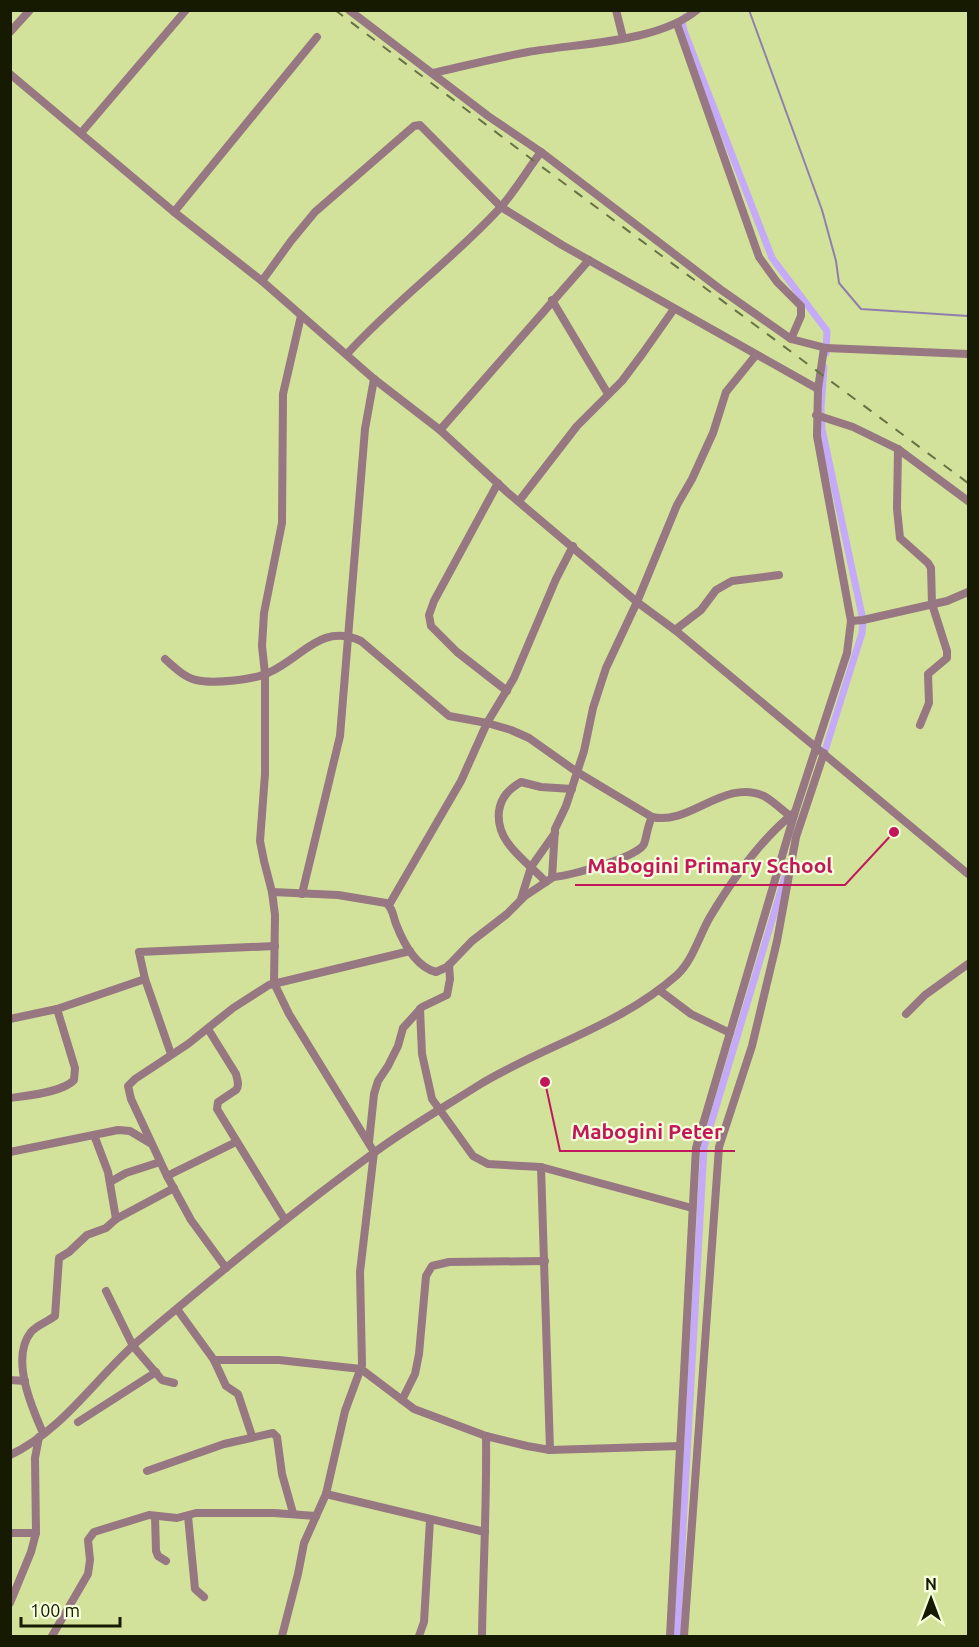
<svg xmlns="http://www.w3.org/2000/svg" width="979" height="1647" font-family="Ubuntu,sans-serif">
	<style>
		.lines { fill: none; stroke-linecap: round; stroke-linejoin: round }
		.stream { stroke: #907fae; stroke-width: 2 }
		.canal { stroke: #c4aaf8; stroke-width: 7 }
		.minor { stroke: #977781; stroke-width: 8 }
		.rail { stroke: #687244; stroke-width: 2; stroke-dasharray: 10 10; stroke-linecap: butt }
		.leader { fill: none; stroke: #c2185b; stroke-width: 2 }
		.callout-dot { fill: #c2185b; stroke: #f6ffdb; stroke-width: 2 }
		.callout-label { font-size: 21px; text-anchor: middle; font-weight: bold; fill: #c2185b; stroke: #f6ffdb; stroke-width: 4.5; stroke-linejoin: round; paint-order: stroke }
	</style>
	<rect width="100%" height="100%" fill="#d2e29a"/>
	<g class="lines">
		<!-- stream -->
		<path class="stream" d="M 749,10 L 822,210 L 836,261 L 839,283 L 861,309 L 968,316"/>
		<!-- canal -->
		<g class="canal">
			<path d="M 685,17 L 682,21 L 684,31 L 772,258 L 827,331 L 826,353"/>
			<path d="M 823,757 L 862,633 L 863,620 L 822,429 L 821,409 L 824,367"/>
			<path d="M 677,1636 L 704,1147 L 788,867"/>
		</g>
		<!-- minor -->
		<g class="minor">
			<path d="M 349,10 L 488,116 L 541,152 L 720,289 L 791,339 L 826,348 L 968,354"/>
			<path d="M 616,10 L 623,38"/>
			<path d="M 677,24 L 759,257 L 777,282 L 801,306 L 801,316 L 791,339"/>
			<path d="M 10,32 L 30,10"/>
			<path d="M 433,73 C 464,66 496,58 528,52 C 579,43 657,43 697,10"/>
			<path d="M 10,74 L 174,212 L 262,281 L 374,379 L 440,430 L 507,492 L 637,602 L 675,630 L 968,874"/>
			<path d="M 81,133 L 186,10"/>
			<path d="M 174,212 L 317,37"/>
			<path d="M 262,281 L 291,241 L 315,212 L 414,126 L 420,125 L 501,207 L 562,245 L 818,389"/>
			<path d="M 552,300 L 608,394"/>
			<path d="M 347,354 C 394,302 452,260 500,208 C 516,190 527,170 541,152"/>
			<path d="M 816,415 L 853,427 L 898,449 L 968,501"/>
			<path d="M 440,430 L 589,260"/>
			<path d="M 898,449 L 897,509 L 900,538 L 928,563 L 931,568 L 932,604 L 947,651 L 947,658 L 928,674 L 929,703 L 920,725"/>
			<path d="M 498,483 L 434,601 L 429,615 L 431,626 L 457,652 L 507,691"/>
			<path d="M 519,501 L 577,426 L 622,381 L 643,353 L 674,309"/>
			<path d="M 851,621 L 863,620 L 947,601 L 968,592"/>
			<path d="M 675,630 L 701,610 L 716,590 L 732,581 L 779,575"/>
			<path d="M 165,659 C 174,667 184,677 196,680 C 213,684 255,680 270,672 C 304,656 321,623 361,641 L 449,716 L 487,723 L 511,730 L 529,738 L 577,772 L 652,817 C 690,826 724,778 764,796 C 773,801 782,810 790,816"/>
			<path d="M 553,877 C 568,876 639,857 644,844 C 647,836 647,827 652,817"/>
			<path d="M 546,882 C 527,861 495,843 499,811 C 501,797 509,789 521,782 L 541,787 L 572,789"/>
			<path d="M 272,892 L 338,895 L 386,903 C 393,908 393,916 396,924 C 403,942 416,967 436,972 L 447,967 L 472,941 L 507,914 L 525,896 L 552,878 L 555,829 L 566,806 L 584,751 L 593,708 L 606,668 L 637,602 L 677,505 L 692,479 L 713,433 L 726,392 L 756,355"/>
			<path d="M 302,894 L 340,736 L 365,429 L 374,379"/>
			<path d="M 521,899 L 531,867 L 555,833"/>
			<path d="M 389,905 L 461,781 L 487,723 L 514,678 L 556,579 L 573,546"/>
			<path d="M 659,990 L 691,1014 L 730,1033"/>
			<path d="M 420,1009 L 422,1054 L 432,1099 L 473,1156 L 488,1164 L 541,1167 L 692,1208"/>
			<path d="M 906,1014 L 925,995 L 968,964"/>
			<path d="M 10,1019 L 57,1009 L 145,979"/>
			<path d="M 208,1029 L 236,1074 C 237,1079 240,1085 236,1090 L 218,1102 L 217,1109 L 285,1220"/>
			<path d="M 171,1054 L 145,979 L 139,952 L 275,946"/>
			<path d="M 10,1098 C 27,1096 63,1092 74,1080 L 75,1068 L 57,1009"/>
			<path d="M 369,1142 L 374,1094 L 378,1081 L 388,1066 L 398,1046 L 403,1028 L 422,1007 L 447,995 L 450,979 L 449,965"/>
			<path d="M 10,1152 L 118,1130 L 130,1131 L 150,1143"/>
			<path d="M 541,1167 L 550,1450"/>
			<path d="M 167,1176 L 236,1142"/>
			<path d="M 110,1182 L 126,1173 L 160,1162"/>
			<path d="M 116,1219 L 174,1188"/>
			<path d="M 226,1268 L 191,1220 L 167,1176 L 131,1099 L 128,1086 L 135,1079 L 188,1044 L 233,1008 L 269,985 L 410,951"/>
			<path d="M 106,1291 L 133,1346 L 162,1380 L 174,1383"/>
			<path d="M 177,1309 L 214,1360 L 226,1386 L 238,1394 L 252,1436"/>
			<path d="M 214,1360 L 279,1360 L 361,1369 L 414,1409 L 486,1436 L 527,1446 L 550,1450 L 680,1446"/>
			<path d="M 10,1380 L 25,1381"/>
			<path d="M 402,1400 L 415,1374 L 419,1354 L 426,1276 L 432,1266 L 449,1262 L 545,1261"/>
			<path d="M 78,1422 L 156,1372"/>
			<path d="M 43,1433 C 32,1408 10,1358 31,1332 C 37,1325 47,1322 55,1316 L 59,1258 L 69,1252 L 87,1235 L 106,1228 L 116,1219 L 108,1172 L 94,1135"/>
			<path d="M 10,1455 C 62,1431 95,1379 137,1342 C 213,1278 290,1214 371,1155 C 405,1129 443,1108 479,1085 C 543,1046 620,1026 677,975 C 693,960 699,936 710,917 C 731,882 762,838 794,813"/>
			<path d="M 147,1471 L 224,1444 L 273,1433 L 277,1437 L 282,1474 L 293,1513"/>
			<path d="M 326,1494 L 485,1532"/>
			<path d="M 155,1516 L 156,1551 L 158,1556 L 166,1561"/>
			<path d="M 188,1516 L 195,1589 L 204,1597"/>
			<path d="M 10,1533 L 36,1533"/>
			<path d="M 10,1603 L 31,1552 L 36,1533 L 35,1458 L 39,1437"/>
			<path d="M 52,1636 L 88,1574 L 90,1560 L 88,1540 L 94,1532 L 149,1515 L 177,1518 L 196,1513 L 274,1513 L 316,1516"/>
			<path d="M 282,1636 L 298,1574 L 304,1543 L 326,1494 L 345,1411 L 362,1365 L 360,1272 L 374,1152 L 289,1014 L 274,983 L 275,915 L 272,892 L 264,861 L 260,841 L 265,774 L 265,674 L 262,646 L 264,613 L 282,523 L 283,394 L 301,316"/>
			<path d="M 419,1636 L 424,1622 L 430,1520"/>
			<path d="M 482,1636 C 483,1570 487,1503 486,1436"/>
			<path d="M 670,1636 L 696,1148 L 795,812 L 847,653 L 851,621 L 817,436 L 818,389 L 824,348"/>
			<path d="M 684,1636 L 719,1147 L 752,1046 L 777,941 L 796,837 L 824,753"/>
		</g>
		<!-- rail -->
		<path class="rail" d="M 335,10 L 534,161 L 968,483"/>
	</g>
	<!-- callouts -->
	<path class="leader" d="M894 832L845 885H575M545 1082L560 1151H735"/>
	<g class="callout-dot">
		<circle cx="894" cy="832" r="6"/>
		<circle cx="545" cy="1082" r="6"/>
	</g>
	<g class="callout-label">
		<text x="710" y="873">Mabogini Primary School</text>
		<text x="647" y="1139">Mabogini Peter</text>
	</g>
	<!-- border -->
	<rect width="979" height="1647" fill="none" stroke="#151a00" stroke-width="24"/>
	<!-- north arrow -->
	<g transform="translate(931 1599)" stroke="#f6ffdb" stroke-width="4.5" paint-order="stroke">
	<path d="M0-4.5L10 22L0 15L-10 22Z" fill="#151a00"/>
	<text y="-9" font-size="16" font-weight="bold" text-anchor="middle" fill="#151a00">N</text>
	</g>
	<!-- scale -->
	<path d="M21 1617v9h99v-9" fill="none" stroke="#151a00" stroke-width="3"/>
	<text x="30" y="1617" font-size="18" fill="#151a00" stroke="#f6ffdb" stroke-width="4.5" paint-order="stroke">100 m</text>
</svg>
